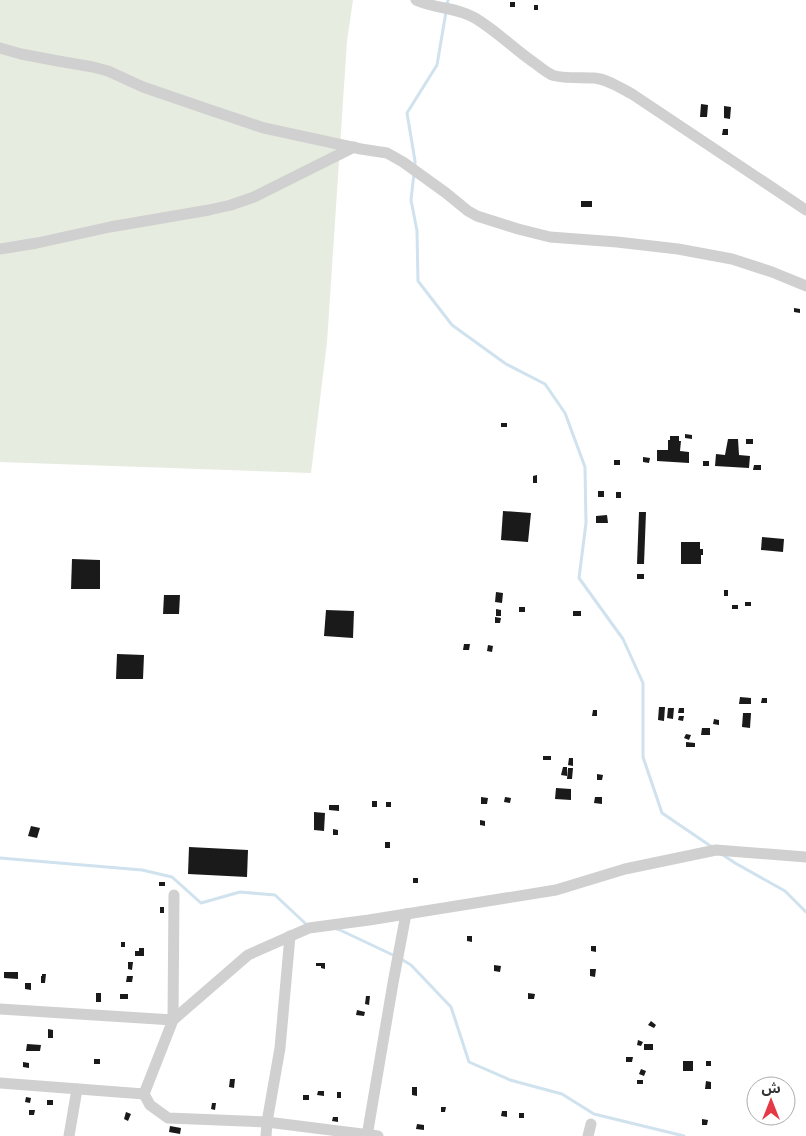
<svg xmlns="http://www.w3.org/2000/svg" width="806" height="1136" font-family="'Fira Sans','Noto Sans Arabic',sans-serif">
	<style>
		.green { fill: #e6ecdf }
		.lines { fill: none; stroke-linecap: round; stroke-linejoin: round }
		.stream { stroke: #cfe2ee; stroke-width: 3 }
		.building { fill: #1a1a1a }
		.street { stroke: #d0d0d0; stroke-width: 11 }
	</style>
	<rect width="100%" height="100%" fill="#fff"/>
	<!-- green -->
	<path class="green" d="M 0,0 L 353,0 L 347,41 L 327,342 L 311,473 L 0,462 Z"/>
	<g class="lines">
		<!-- stream -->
		<g class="stream">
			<path d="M 415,167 L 415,161 L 407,113 L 437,65 L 448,0"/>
			<path d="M 414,173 L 411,200 L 417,231 L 418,281 L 452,325 L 506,364 L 545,384 L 565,413 L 585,467 L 586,523 L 579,578 L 623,639 L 643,683 L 643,757 L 662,813 L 712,847"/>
			<path d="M 723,855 L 735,863 L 785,891 L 806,912"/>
			<path d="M 0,858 L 142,870 L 172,877 L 201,903 L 240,892 L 275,895 L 307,925"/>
			<path d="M 337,929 L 340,930 L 395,956"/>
			<path d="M 401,959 L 411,965 L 451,1007 L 469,1062 L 510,1080 L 562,1094 L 594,1114 L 684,1136"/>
		</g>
	</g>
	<!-- building -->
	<g class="building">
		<rect x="510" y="2" width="5" height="5"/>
		<rect x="534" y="5" width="4" height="5"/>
		<path d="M 701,104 L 708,105 L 707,117 L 700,117 Z"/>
		<path d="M 724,106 L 731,107 L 730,119 L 724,118 Z"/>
		<path d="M 723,129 L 728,129 L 728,135 L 722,135 Z"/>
		<rect x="581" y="201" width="11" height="6"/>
		<path d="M 794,308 L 800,309 L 800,313 L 794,312 Z"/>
		<rect x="501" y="423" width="6" height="4"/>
		<path d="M 685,434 L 692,435 L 692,439 L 685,438 Z"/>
		<path d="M 670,436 L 679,436 L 679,441 L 681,441 L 680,451 L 689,452 L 689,463 L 657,461 L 657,450 L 668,450 L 668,440 L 670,440 Z"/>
		<path d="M 728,439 L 738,439 L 739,455 L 750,456 L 749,468 L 715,466 L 716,454 L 725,455 Z"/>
		<rect x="746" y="439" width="7" height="5"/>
		<path d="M 643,457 L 650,458 L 649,463 L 643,462 Z"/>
		<rect x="614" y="460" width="6" height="5"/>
		<rect x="703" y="461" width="6" height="5"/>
		<path d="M 754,465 L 761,465 L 761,470 L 753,470 Z"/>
		<path d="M 537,475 L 537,483 L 533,483 L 533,476 Z"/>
		<rect x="598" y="491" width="6" height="6"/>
		<rect x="616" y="492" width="5" height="6"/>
		<path d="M 503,511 L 531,513 L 528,542 L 501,540 Z"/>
		<path d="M 639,512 L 646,512 L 644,564 L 637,564 Z"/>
		<path d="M 607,515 L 608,523 L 596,523 L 596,516 Z"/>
		<path d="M 762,537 L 784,539 L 783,552 L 761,550 Z"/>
		<path d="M 681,542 L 700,542 L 700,549 L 703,549 L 703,555 L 701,555 L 701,564 L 681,564 Z"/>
		<path d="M 72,559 L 100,560 L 100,589 L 71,589 Z"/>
		<rect x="637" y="574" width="7" height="5"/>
		<rect x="724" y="590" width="4" height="6"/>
		<path d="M 496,592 L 503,593 L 502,603 L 495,602 Z"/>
		<path d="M 164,595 L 180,595 L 179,614 L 163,614 Z"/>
		<rect x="745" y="602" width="6" height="4"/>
		<rect x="732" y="605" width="6" height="4"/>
		<rect x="519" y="607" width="6" height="5"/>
		<path d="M 496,609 L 501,610 L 501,616 L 496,616 Z"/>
		<path d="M 326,610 L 354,611 L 353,638 L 324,636 Z"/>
		<rect x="573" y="611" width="8" height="5"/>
		<path d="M 495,617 L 501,618 L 500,623 L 495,623 Z"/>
		<path d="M 464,644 L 470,644 L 469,650 L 463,650 Z"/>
		<path d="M 488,645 L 493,646 L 492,652 L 487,651 Z"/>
		<path d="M 117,654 L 144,655 L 143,679 L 116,679 Z"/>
		<path d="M 740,697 L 751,698 L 751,704 L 739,704 Z"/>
		<path d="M 762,698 L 767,698 L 767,703 L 761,703 Z"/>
		<path d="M 659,707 L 665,707 L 664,721 L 658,720 Z"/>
		<path d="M 668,708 L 674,708 L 673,719 L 667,718 Z"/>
		<path d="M 679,708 L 684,708 L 684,713 L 678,713 Z"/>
		<path d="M 593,710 L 597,710 L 597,716 L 592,716 Z"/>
		<path d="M 743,713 L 751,713 L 750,728 L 742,727 Z"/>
		<path d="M 679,716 L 684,716 L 683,721 L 678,720 Z"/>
		<path d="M 714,719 L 719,720 L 719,725 L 713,724 Z"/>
		<path d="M 702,728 L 710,728 L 710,735 L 701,735 Z"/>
		<path d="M 686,734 L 691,735 L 689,740 L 684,738 Z"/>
		<path d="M 686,742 L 695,743 L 695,747 L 686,747 Z"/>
		<rect x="543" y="756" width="8" height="4"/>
		<path d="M 569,758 L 573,758 L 573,766 L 568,765 Z"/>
		<path d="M 563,767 L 567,767 L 567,776 L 561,775 Z"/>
		<path d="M 568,768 L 573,768 L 572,779 L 567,779 Z"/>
		<path d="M 597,774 L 603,775 L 602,780 L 597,780 Z"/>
		<path d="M 556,788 L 571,789 L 571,800 L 555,799 Z"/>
		<path d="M 481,797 L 488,798 L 487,804 L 481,804 Z"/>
		<path d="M 505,797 L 511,798 L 510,803 L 504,802 Z"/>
		<path d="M 595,797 L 602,797 L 602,804 L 594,803 Z"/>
		<rect x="372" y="801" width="5" height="6"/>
		<rect x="386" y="802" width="5" height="5"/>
		<path d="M 329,805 L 339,805 L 339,811 L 329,810 Z"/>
		<path d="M 314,812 L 325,813 L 324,831 L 314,830 Z"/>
		<path d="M 480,820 L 485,821 L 485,826 L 480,825 Z"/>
		<path d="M 31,826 L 40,828 L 37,838 L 28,836 Z"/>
		<path d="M 333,829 L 338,830 L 338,835 L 333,835 Z"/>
		<rect x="385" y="842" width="5" height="6"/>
		<path d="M 189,847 L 248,850 L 247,877 L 188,874 Z"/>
		<rect x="413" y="878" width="5" height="5"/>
		<rect x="159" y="882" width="6" height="4"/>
		<rect x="160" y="907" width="4" height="6"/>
		<path d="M 467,936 L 472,936 L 472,942 L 467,941 Z"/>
		<rect x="121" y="942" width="4" height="5"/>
		<path d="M 591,946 L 596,946 L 596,952 L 591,951 Z"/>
		<path d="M 139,948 L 144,948 L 144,956 L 135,956 L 135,951 L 139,951 Z"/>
		<path d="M 128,962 L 133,962 L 132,970 L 128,969 Z"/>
		<path d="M 316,963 L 325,963 L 325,969 L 321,968 L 321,966 L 316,966 Z"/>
		<path d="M 494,965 L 501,966 L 500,972 L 494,971 Z"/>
		<path d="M 590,969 L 596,969 L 595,977 L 590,976 Z"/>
		<path d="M 4,972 L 18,972 L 18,979 L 4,978 Z"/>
		<path d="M 42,974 L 46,974 L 45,983 L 41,983 L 41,976 L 42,976 Z"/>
		<path d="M 127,976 L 133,976 L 132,982 L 126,982 Z"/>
		<path d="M 25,983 L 31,983 L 31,990 L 25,989 Z"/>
		<rect x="96" y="993" width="5" height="9"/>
		<path d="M 528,993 L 535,994 L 534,999 L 528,999 Z"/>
		<rect x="120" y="994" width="8" height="5"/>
		<path d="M 366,996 L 370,996 L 369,1005 L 365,1004 Z"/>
		<path d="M 357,1010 L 365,1012 L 364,1016 L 356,1015 Z"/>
		<path d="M 651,1021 L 656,1025 L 654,1028 L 648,1025 Z"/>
		<path d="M 48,1029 L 53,1030 L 53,1038 L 48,1038 Z"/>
		<path d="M 638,1040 L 643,1042 L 641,1046 L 637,1045 Z"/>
		<path d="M 27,1044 L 41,1045 L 40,1051 L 26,1051 Z"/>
		<rect x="644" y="1044" width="9" height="6"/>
		<path d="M 626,1057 L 633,1057 L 632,1062 L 626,1062 Z"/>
		<rect x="94" y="1059" width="6" height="5"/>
		<rect x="683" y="1061" width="10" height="10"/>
		<rect x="706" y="1061" width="5" height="5"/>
		<path d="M 23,1062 L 29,1063 L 29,1068 L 23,1067 Z"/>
		<path d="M 641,1069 L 646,1071 L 644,1076 L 639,1074 Z"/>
		<path d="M 230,1079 L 235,1079 L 234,1088 L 229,1087 Z"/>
		<rect x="637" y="1080" width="6" height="4"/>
		<path d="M 706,1081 L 711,1082 L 711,1089 L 705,1089 Z"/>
		<path d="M 412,1087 L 417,1087 L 417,1096 L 412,1095 Z"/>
		<path d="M 318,1091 L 324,1091 L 324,1096 L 317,1095 Z"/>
		<rect x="337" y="1092" width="4" height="6"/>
		<rect x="303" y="1095" width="6" height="5"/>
		<path d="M 26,1097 L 31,1098 L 30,1103 L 25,1102 Z"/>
		<rect x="47" y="1100" width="6" height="5"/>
		<path d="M 212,1103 L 216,1103 L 215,1110 L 211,1109 Z"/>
		<path d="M 441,1107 L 446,1107 L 445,1112 L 441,1112 Z"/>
		<path d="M 29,1110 L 35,1110 L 34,1115 L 29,1115 Z"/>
		<path d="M 502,1111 L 507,1111 L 507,1117 L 501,1116 Z"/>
		<path d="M 126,1112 L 131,1114 L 128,1121 L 124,1119 Z"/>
		<rect x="519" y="1113" width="5" height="5"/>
		<path d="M 333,1117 L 338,1117 L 338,1122 L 332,1121 Z"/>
		<path d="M 702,1119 L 708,1120 L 707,1125 L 702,1125 Z"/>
		<path d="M 417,1124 L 424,1125 L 424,1130 L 416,1129 Z"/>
		<path d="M 170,1126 L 181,1128 L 180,1134 L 169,1132 Z"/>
	</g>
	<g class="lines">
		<!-- street -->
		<g class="street">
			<path d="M 416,0 C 435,9 457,7 475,18 C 497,31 515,50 536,64 C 541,68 546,72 552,75 C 562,79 582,77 594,78 C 608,79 620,88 632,94 L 806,210"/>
			<path d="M 0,48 L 21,54 L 58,61 L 93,67 L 108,71 L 143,87 L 213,111 L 264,128 L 361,149 L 387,153 L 403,162 L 446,193 L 468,211 L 477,216 L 518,229 L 550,237 L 617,242 L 678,249 L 732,259 L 772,272 L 806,286"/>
			<path d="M 0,249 L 37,243 L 110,227 L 209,210 L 231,205 L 254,197 L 354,147"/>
			<path d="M 174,895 L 173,1020 L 144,1094 L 150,1105 L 168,1118 L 267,1122 L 378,1136"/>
			<path d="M 0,1009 L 173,1020 L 248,955 L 309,928 L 369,920 L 556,890 L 625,869 L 716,850 L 806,857"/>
			<path d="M 0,1083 L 144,1094"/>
			<path d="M 69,1136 L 77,1089"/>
			<path d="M 266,1136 L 267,1122 L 280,1048 L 290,936"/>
			<path d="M 367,1136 L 393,983 L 406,914"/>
			<path d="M 588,1136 L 591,1124"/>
		</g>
	</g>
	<!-- north arrow -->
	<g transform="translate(771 1101)"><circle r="24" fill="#ffffff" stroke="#adadad"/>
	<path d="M0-4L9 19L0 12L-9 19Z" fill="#e63946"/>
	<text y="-8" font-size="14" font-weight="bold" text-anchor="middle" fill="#333333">ش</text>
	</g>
</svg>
